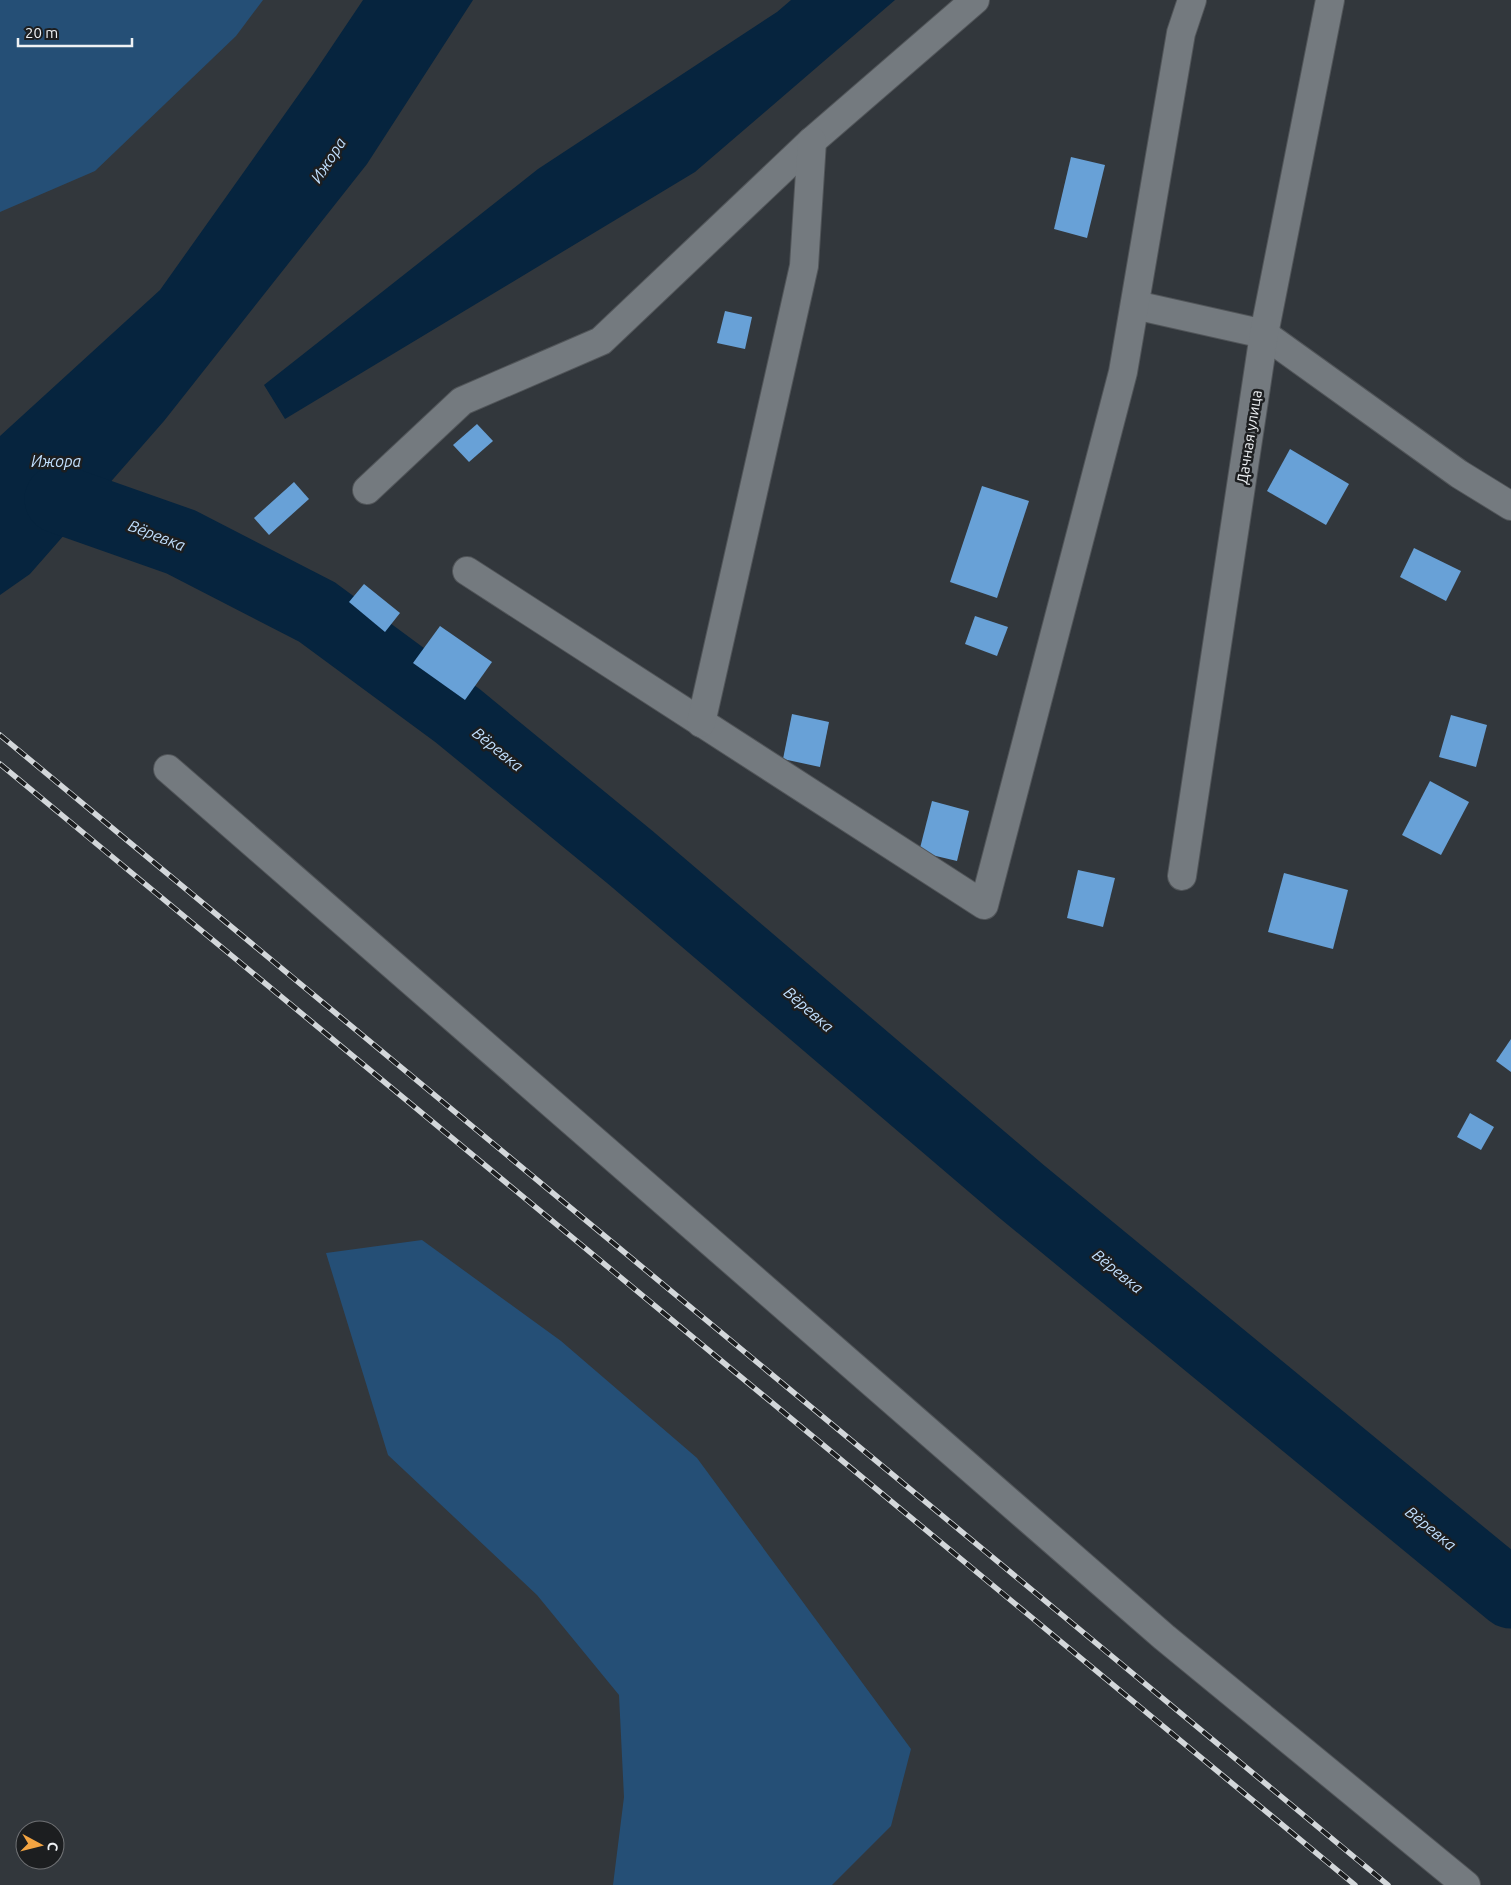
<svg xmlns="http://www.w3.org/2000/svg" width="1511" height="1885" font-family="Ubuntu,sans-serif">
	<style>
		.green { fill: #254f76 }
		.water { fill: #06243e }
		.lines { fill: none; stroke-linecap: round; stroke-linejoin: round }
		.river { stroke: #06243e; stroke-width: 69 }
		.building { fill: #68a1d7 }
		.minor-casing { stroke: #515559; stroke-width: 30 }
		.minor { stroke: #747a7f; stroke-width: 28 }
		.rail-casing { stroke: #d3d7da; stroke-width: 5.5 }
		.rail { stroke: #1c1e20; stroke-width: 4; stroke-dasharray: 11; stroke-linecap: butt }
		.labels { text-anchor: middle; dominant-baseline: central; stroke-width: 5; stroke-linejoin: round; paint-order: stroke }
		.street-label { font-size: 15px; fill: #eef1f4; stroke: #1c1e20 }
		.water-label { font-size: 16px; font-style: italic; fill: #c1dffd; stroke: #1c1e20 }
	</style>
	<rect width="100%" height="100%" fill="#32373c"/>
	<!-- green -->
	<g class="green">
		<path d="M 0,0 L 263,0 L 236,36 L 95,171 L 0,212 Z"/>
		<path d="M 422,1240 L 561,1341 L 697,1458 L 911,1749 L 891,1826 L 832,1885 L 613,1885 L 624,1797 L 619,1695 L 537,1595 L 388,1455 L 326,1253 Z"/>
	</g>
	<!-- water -->
	<g class="water">
		<path d="M 363,0 L 473,0 L 367,164 L 164,421 L 30,574 L 0,595 L 0,436 L 160,290 L 314,73 Z"/>
		<path d="M 791,0 L 895,0 L 695,172 L 285,419 L 264,385 L 538,169 L 777,12 Z"/>
	</g>
	<g class="lines">
		<!-- river -->
		<path class="river" d="M 59,499 L 181,542 L 317,612 L 458,716 L 631,858 L 1021,1191 L 1511,1594"/>
	</g>
	<!-- building -->
	<g class="building">
		<path d="M 1071,157 L 1105,165 L 1087,238 L 1054,229 Z"/>
		<path d="M 725,311 L 752,317 L 745,349 L 717,343 Z"/>
		<path d="M 477,424 L 493,441 L 469,462 L 453,445 Z"/>
		<path d="M 1290,449 L 1349,484 L 1326,525 L 1267,491 Z"/>
		<path d="M 294,482 L 309,499 L 269,535 L 254,518 Z"/>
		<path d="M 982,486 L 1029,501 L 997,598 L 950,582 Z"/>
		<path d="M 1414,548 L 1461,571 L 1446,601 L 1400,577 Z"/>
		<path d="M 364,584 L 400,613 L 385,632 L 349,602 Z"/>
		<path d="M 975,616 L 1008,627 L 997,656 L 965,644 Z"/>
		<path d="M 440,626 L 492,662 L 465,700 L 413,663 Z"/>
		<path d="M 792,714 L 829,722 L 820,767 L 783,759 Z"/>
		<path d="M 1451,715 L 1487,725 L 1476,767 L 1439,757 Z"/>
		<path d="M 1430,781 L 1469,802 L 1441,855 L 1402,835 Z"/>
		<path d="M 932,801 L 969,811 L 957,861 L 919,852 Z"/>
		<path d="M 1078,870 L 1115,878 L 1103,927 L 1067,918 Z"/>
		<path d="M 1284,873 L 1348,890 L 1333,949 L 1268,932 Z"/>
		<path d="M 1511,1039 L 1511,1072 L 1496,1061 Z"/>
		<path d="M 1470,1113 L 1494,1127 L 1481,1150 L 1457,1137 Z"/>
	</g>
	<g class="lines">
		<!-- minor casing -->
		<g class="minor-casing">
			<g id="minor">
				<path d="M 1135,305 L 1264,334 L 1459,474 L 1511,506"/>
				<path d="M 367,490 L 462,401 L 601,341 L 812,141 L 975,0"/>
				<path d="M 467,571 L 984,905 L 1123,372 L 1181,33 L 1192,0"/>
				<path d="M 701,723 L 804,266 L 812,141"/>
				<path d="M 168,769 L 1164,1637 L 1466,1885"/>
				<path d="M 1182,876 L 1264,334 L 1330,0"/>
			</g>
		</g>
		<!-- minor -->
		<use href="#minor" class="minor"/>
		<!-- rail casing -->
		<g class="rail-casing">
			<g id="rail">
				<path d="M 0,735 L 1388,1885"/>
				<path d="M 0,764 L 1355,1885"/>
			</g>
		</g>
		<!-- rail -->
		<use href="#rail" class="rail"/>
	</g>
	<g class="labels">
		<!-- street labels -->
		<g class="street-label">
			<text transform="translate(1249 437) rotate(-81)">Дачная улица</text>
		</g>
		<!-- water labels -->
		<g class="water-label">
			<text transform="translate(328 160) rotate(-57)">Ижора</text>
			<text x="56" y="461">Ижора</text>
			<text transform="translate(157 535) rotate(21)">Вёревка</text>
			<text transform="translate(498 749) rotate(39)">Вёревка</text>
			<text transform="translate(809 1009) rotate(41)">Вёревка</text>
			<text transform="translate(1118 1271) rotate(39)">Вёревка</text>
			<text transform="translate(1431 1528) rotate(39)">Вёревка</text>
		</g>
	</g>
	<!-- north arrow -->
	<g transform="translate(40 1845) rotate(97)"><circle r="24" fill="#1c1e20" stroke="#707275"/>
	<path d="M0-4L9 19L0 12L-9 19Z" fill="#f3a442"/>
	<text y="-8" font-size="14" font-weight="bold" text-anchor="middle" fill="#eef1f4">С</text>
	</g>
	<!-- scale -->
	<path d="M18 38v8h114v-8" fill="none" stroke="#eef1f4" stroke-width="2.5"/>
	<text x="25" y="38" font-size="15" fill="#eef1f4" stroke="#1c1e20" stroke-width="4" paint-order="stroke">20 m</text>
</svg>
